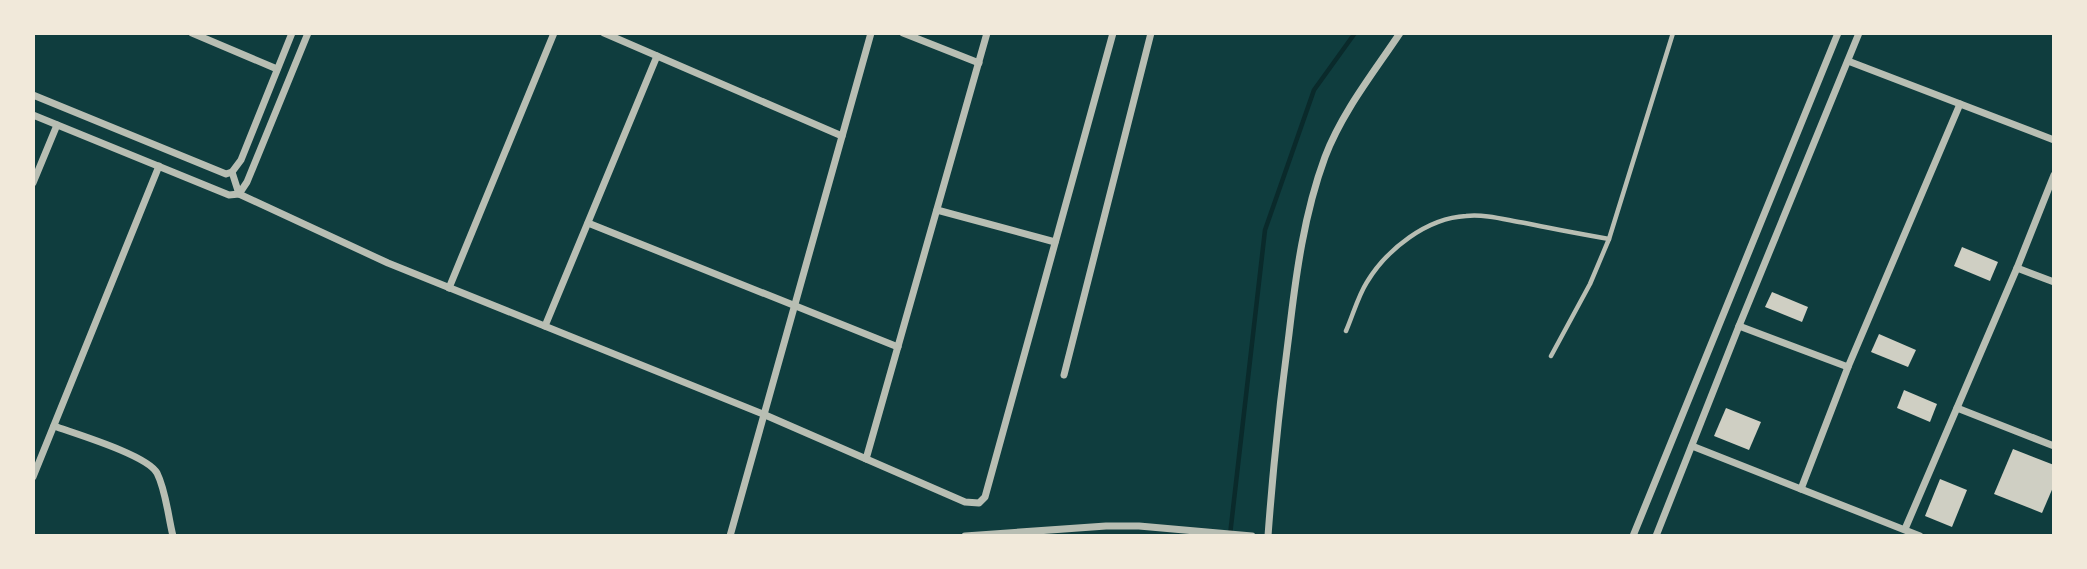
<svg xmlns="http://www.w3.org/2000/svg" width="2087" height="569" font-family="'Public Sans',sans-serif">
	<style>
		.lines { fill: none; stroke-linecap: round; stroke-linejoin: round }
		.stream { stroke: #0a2a2b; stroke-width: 4.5 }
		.building { fill: #cfcfc3 }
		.service { stroke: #b8beb3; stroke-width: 4.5 }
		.minor { stroke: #b8beb3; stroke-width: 7 }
	</style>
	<rect width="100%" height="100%" fill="#0f3d3e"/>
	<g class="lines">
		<!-- stream -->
		<path class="stream" d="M 1230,535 L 1265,230 L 1314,90 L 1355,33"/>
	</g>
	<!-- building -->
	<g class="building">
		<path d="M 1962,247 L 1998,262 L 1990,281 L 1954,266 Z"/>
		<path d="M 1772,292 L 1808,307 L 1802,322 L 1765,307 Z"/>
		<path d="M 1879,334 L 1916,350 L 1908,367 L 1871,352 Z"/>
		<path d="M 1904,390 L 1937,404 L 1930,422 L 1897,408 Z"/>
		<path d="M 1726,408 L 1761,422 L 1749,450 L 1714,436 Z"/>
		<path d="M 2013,449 L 2054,465 L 2054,485 L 2042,513 L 1994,494 Z"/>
		<path d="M 1940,479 L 1967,490 L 1952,527 L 1925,516 Z"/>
	</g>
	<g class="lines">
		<!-- service -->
		<g class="service">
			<path d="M 1346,331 C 1353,315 1358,296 1367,282 C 1387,249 1427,218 1466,216 C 1486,214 1506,220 1525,223 C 1553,229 1581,234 1609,239"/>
			<path d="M 1551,356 L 1590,284 L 1609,239 L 1673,33"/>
		</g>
		<!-- minor -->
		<g class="minor">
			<path d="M 192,33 L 277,69"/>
			<path d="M 604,33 L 842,136"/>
			<path d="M 903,33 L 979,63"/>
			<path d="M 1848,61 L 2054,140"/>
			<path d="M 33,95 L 226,174 L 232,172 L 241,160 L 292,33"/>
			<path d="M 33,115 L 229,195 L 239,194 L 247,182 L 308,33"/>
			<path d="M 232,172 L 239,194 L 388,263 L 763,414 L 965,502 L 979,503 L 985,497 L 1113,33"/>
			<path d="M 33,183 L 57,125"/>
			<path d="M 937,210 L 1055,242"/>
			<path d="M 588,223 L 898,347"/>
			<path d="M 2017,268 L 2054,282"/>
			<path d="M 449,288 L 554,33"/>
			<path d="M 545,326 L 657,56"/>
			<path d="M 1739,326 L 1848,367"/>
			<path d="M 1064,375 L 1151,33"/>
			<path d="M 1957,408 L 2054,446"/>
			<path d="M 54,426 C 76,434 147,455 157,473 C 166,491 168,516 173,536"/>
			<path d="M 1692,446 L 1920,536"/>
			<path d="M 866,459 L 987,33"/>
			<path d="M 33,477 L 159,166"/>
			<path d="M 1801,489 L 1848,367 L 1960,104"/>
			<path d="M 1905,529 L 2017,268 L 2054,175"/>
			<path d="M 730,536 L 871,33"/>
			<path d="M 965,536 L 1106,526 L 1139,526 L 1252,536"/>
			<path d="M 1268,536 C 1273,468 1280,401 1289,334 C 1296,274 1304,214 1325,157 C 1342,112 1374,72 1400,33"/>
			<path d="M 1633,536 L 1838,33"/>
			<path d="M 1656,536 L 1739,326 L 1859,33"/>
		</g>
	</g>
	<!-- border -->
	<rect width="2087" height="569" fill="none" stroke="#f1e9da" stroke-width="70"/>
</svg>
